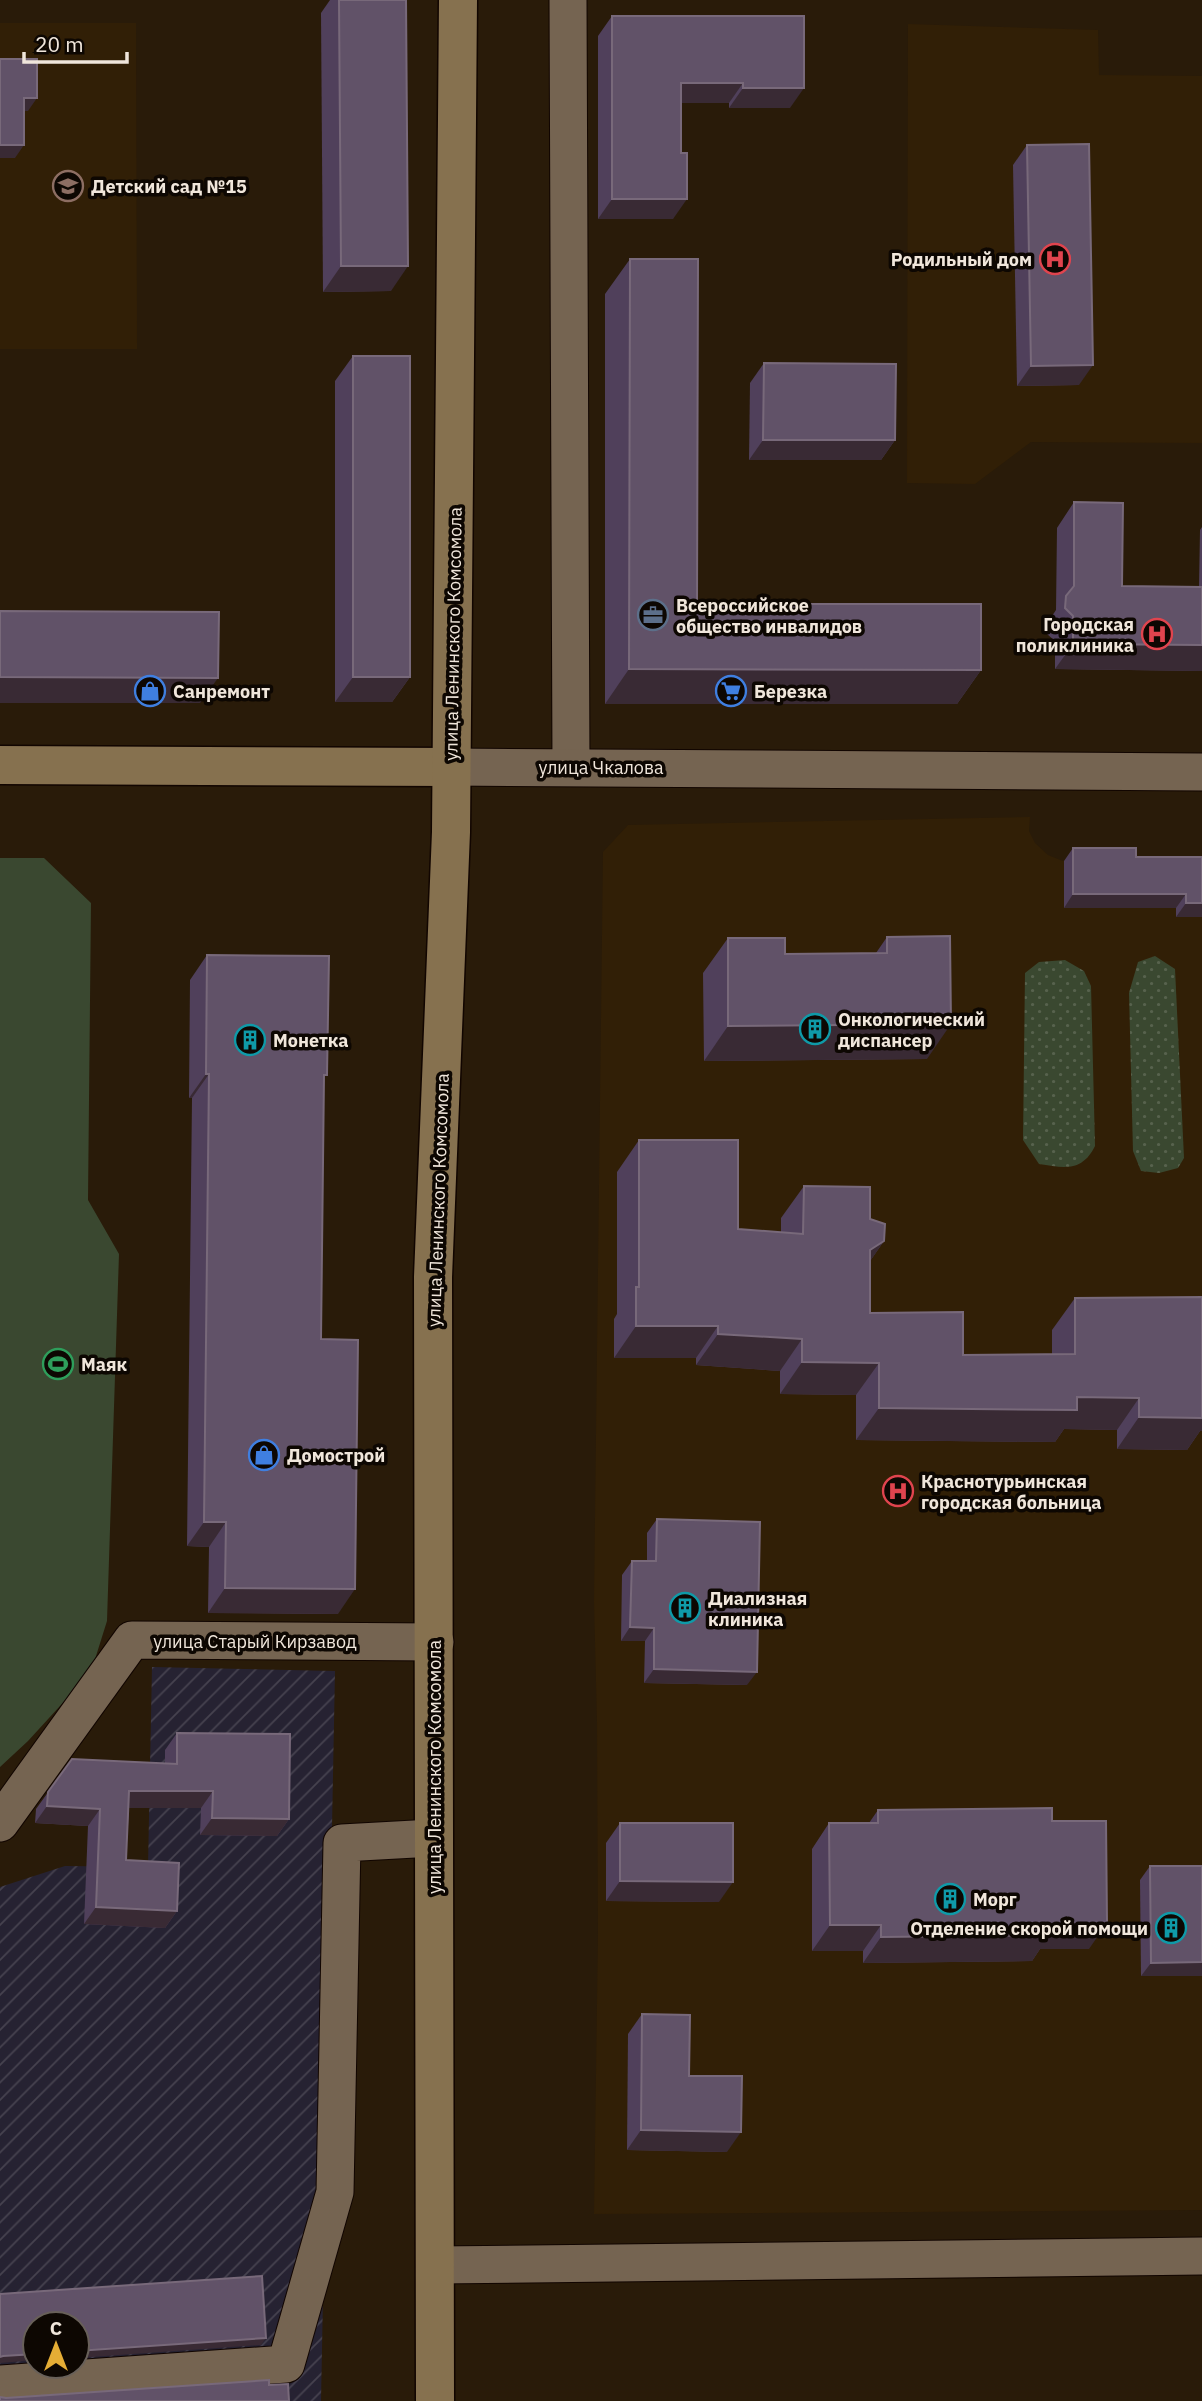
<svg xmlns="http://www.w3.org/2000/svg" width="1202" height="2401" font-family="'IBM Plex Sans',sans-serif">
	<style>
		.industrial { fill: url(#industrial-furrows); fill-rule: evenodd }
		.built { fill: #311f06 }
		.grass { fill: url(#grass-dots) }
		.garden { fill: #3a4830 }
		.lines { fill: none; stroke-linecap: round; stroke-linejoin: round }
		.minor-casing { stroke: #110500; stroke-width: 39 }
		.secondary-casing { stroke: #110500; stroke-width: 41 }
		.minor { stroke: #756451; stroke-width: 37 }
		.secondary { stroke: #86714f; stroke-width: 38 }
		.wall { fill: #50405b }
		.shaded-wall { fill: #392a34 }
		.building { fill: #615268; stroke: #78697a; stroke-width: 2 }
		.labels { text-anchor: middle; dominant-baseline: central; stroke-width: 7; stroke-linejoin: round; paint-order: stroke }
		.poi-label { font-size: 18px; font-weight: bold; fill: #f0e6db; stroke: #0d0702; text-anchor: start }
		.street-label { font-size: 18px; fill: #f0e6db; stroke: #0d0702 }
	</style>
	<defs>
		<pattern id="industrial-furrows" width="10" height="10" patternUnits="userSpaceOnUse" patternTransform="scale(1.75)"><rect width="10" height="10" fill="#262232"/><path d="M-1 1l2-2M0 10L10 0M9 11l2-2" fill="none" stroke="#46424f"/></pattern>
		<pattern id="grass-dots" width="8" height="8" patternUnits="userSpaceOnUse" patternTransform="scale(1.75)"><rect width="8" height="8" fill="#3a4830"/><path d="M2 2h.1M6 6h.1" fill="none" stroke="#57624d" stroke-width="1.8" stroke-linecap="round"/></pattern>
	</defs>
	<rect width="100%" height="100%" fill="#291b09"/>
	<!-- industrial -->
	<path class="industrial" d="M 152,1667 L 335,1671 L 321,2401 L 0,2401 L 0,1887 L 65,1866 L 148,1867 ZM 35,2324 L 77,2324 L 77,2366 L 35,2366 Z"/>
	<!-- built -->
	<g class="built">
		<path d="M 0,23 L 136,23 L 137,349 L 0,349 Z"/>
		<path d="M 908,24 L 1098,30 L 1099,75 L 1202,76 L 1202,443 L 1031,442 L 975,484 L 907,483 Z"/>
		<path d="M 1030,817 L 1029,831 L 1035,843 L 1048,855 L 1063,861 L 1126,861 L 1202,871 L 1202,2210 L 594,2214 L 598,1935 L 597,1721 L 594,1602 L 603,852 L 628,825 Z"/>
	</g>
	<!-- grass -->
	<g class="grass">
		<path d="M 1155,956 L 1175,969 L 1184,1158 L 1178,1168 L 1159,1173 L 1141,1171 L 1133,1151 L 1129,993 L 1138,962 Z"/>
		<path d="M 1065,960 L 1084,971 L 1091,986 L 1095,1146 C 1082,1172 1065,1168 1039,1164 L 1023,1140 L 1025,973 L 1039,962 Z"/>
	</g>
	<!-- garden -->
	<path class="garden" d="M 0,858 L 44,858 L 91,903 L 88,1200 L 119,1254 L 107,1621 L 91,1672 L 28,1741 L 0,1767 Z"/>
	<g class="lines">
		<!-- minor casing -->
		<g class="minor-casing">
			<g id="minor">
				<path d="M 568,0 L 571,767"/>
				<path d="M 451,767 L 1202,772"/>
				<path d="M 0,1823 L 132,1640 L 435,1642"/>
				<path d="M 436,2265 L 1202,2256"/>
				<path d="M 0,2384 L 286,2364 L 335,2192 L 342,1843 L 433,1838"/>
			</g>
		</g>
		<!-- secondary casing -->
		<g class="secondary-casing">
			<g id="secondary">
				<path d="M 0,765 L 451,767"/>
				<path d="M 435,2401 L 433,1277 L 451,832 L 458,0"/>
			</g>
		</g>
		<!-- minor -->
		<use href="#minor" class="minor"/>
		<!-- secondary -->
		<use href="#secondary" class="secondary"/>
	</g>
	<!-- wall -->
	<g class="wall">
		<path d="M 330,0 L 406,0 L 391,291 L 323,292 L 321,13 Z"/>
		<path d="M 612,16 L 790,108 L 729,108 L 729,103 L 681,103 L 681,153 L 673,219 L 598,219 L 598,36 Z"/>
		<path d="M 1027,145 L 1079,385 L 1017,386 L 1013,165 Z"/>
		<path d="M 630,259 L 697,604 L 981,670 L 957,704 L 605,704 L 605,294 Z"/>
		<path d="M 353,356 L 410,677 L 392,702 L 335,702 L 335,381 Z"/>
		<path d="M 764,363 L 895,440 L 881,460 L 749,460 L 750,383 Z"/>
		<path d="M 1074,502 L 1122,586 L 1199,587 L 1200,530 L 1202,527 L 1202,671 L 1055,669 L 1055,641 L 1047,634 L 1048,622 L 1056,610 L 1057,528 Z"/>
		<path d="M 1073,848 L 1136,857 L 1202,857 L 1202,917 L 1176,917 L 1176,908 L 1064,908 L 1064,861 Z"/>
		<path d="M 887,937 L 927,1059 L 704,1061 L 703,973 L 728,938 L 785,954 L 876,953 Z"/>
		<path d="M 207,955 L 324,1079 L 321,1339 L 338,1614 L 208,1613 L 209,1547 L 187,1546 L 192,1098 L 189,1098 L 190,980 Z"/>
		<path d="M 639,1140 L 738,1229 L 781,1233 L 781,1218 L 804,1186 L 870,1219 L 884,1241 L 870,1261 L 870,1313 L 963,1355 L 1052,1354 L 1052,1330 L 1075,1298 L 1202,1297 L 1202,1431 L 1200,1431 L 1187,1450 L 1117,1449 L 1117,1430 L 1064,1429 L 1055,1442 L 856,1440 L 856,1395 L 780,1394 L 780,1371 L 696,1365 L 696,1358 L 614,1358 L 614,1319 L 617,1314 L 617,1172 Z"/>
		<path d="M 657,1519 L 747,1685 L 644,1683 L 645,1641 L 621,1641 L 622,1575 L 632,1561 L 647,1561 L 647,1533 Z"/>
		<path d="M 177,1733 L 289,1819 L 277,1836 L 200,1835 L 201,1808 L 129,1808 L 126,1860 L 177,1911 L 165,1928 L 84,1924 L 88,1826 L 35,1823 L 36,1809 L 72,1759 L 165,1764 L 165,1750 Z"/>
		<path d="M 878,1810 L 1052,1821 L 1089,1949 L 1040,1949 L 1032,1961 L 863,1963 L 863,1951 L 812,1951 L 812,1849 L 829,1823 L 869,1823 Z"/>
		<path d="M 620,1823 L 719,1902 L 606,1901 L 606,1843 Z"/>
		<path d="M 1150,1866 L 1202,1866 L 1202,1976 L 1141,1976 L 1140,1880 Z"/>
		<path d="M 642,2014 L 689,2076 L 727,2152 L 627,2150 L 628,2034 Z"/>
	</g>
	<!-- shaded-wall -->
	<g class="shaded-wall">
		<path d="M 681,83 L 743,83 L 729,103 L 667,103 Z"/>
		<path d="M 743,88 L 804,88 L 790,108 L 729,108 Z"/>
		<path d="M 24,98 L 37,98 L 28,111 L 15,111 Z"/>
		<path d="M 0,145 L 24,145 L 15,158 L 0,158 Z"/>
		<path d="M 612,199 L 687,199 L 673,219 L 598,219 Z"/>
		<path d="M 341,266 L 408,266 L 391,291 L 323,292 Z"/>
		<path d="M 1093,365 L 1079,385 L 1017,386 L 1031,366 Z"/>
		<path d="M 763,440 L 895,440 L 881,460 L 749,460 Z"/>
		<path d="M 1073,644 L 1202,645 L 1202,671 L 1055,669 Z"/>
		<path d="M 629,669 L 981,670 L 957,704 L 605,704 Z"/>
		<path d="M 0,677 L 218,678 L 200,703 L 0,703 Z"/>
		<path d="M 353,677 L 410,677 L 392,702 L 335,702 Z"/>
		<path d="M 1073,894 L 1186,894 L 1176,908 L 1064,908 Z"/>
		<path d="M 1186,903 L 1202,903 L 1202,917 L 1176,917 Z"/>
		<path d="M 951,1024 L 927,1059 L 704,1061 L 728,1026 Z"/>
		<path d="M 206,1074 L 209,1074 L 192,1098 L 189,1098 Z"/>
		<path d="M 884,1241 L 862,1273 L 870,1250 Z"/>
		<path d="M 636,1326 L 718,1326 L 696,1358 L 614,1358 Z"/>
		<path d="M 718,1334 L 802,1339 L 780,1371 L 696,1365 Z"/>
		<path d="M 802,1362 L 879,1363 L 856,1395 L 780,1394 Z"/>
		<path d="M 1077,1397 L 1139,1398 L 1117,1430 L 1064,1429 L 1055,1442 L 856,1440 L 879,1408 Z"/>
		<path d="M 1202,1410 L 1202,1431 L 1200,1431 L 1187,1450 L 1117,1449 L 1139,1417 Z"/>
		<path d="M 204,1522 L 226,1522 L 209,1547 L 187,1546 Z"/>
		<path d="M 225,1588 L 355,1589 L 338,1614 L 208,1613 Z"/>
		<path d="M 630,1627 L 654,1628 L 645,1641 L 621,1641 Z"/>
		<path d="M 654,1669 L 757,1672 L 747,1685 L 644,1683 Z"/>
		<path d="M 129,1791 L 213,1791 L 201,1808 L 117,1808 Z"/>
		<path d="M 47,1806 L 100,1809 L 88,1826 L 35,1823 Z"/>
		<path d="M 212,1818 L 289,1819 L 277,1836 L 200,1835 Z"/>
		<path d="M 620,1881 L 733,1882 L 719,1902 L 606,1901 Z"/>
		<path d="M 96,1907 L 177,1911 L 165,1928 L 84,1924 Z"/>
		<path d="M 1107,1923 L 1089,1949 L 1040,1949 L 1032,1961 L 863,1963 L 881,1937 L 1050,1924 Z"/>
		<path d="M 830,1925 L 881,1925 L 863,1951 L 812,1951 Z"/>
		<path d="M 1202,1962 L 1202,1976 L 1141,1976 L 1151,1963 Z"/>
		<path d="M 641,2130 L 741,2132 L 727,2152 L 627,2150 Z"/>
		<path d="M 266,2338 L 261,2345 L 77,2358 L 77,2351 Z"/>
		<path d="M 35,2354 L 35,2360 L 0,2363 L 0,2357 L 3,2356 Z"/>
	</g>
	<!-- building -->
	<g class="building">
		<path d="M 339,0 L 406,0 L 408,266 L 341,266 Z"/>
		<path d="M 612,16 L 804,16 L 804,88 L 743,88 L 743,83 L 681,83 L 681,153 L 687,153 L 687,199 L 612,199 Z"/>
		<path d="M 0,59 L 37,59 L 37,98 L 24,98 L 24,145 L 0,145 Z"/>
		<path d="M 1089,144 L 1093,365 L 1031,366 L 1027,145 Z"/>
		<path d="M 630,259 L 698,259 L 697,604 L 981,604 L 981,670 L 629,669 Z"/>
		<rect x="353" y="356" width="57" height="321"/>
		<path d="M 764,363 L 896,364 L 895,440 L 763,440 Z"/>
		<path d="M 1074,502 L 1123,503 L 1122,586 L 1202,587 L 1202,645 L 1073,644 L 1073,616 L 1065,608 L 1066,596 L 1074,586 Z"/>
		<path d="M 0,611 L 219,612 L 218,678 L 0,677 Z"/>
		<path d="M 1073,848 L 1136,848 L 1136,857 L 1202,857 L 1202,903 L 1186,903 L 1186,894 L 1073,894 Z"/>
		<path d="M 950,936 L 951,1024 L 728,1026 L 728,938 L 785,938 L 785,954 L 887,953 L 887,937 Z"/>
		<path d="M 207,955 L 329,956 L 327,1075 L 324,1075 L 321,1339 L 358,1340 L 355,1589 L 225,1588 L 226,1522 L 204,1522 L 209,1074 L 206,1074 Z"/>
		<path d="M 639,1140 L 738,1140 L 738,1229 L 803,1234 L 804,1186 L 870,1187 L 870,1219 L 885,1224 L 884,1241 L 870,1250 L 870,1313 L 963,1312 L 963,1355 L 1075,1354 L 1075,1298 L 1202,1297 L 1202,1418 L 1139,1417 L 1139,1398 L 1077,1397 L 1077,1410 L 879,1408 L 879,1363 L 802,1362 L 802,1339 L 718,1334 L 718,1326 L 636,1326 L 636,1287 L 639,1287 Z"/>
		<path d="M 657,1519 L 760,1522 L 757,1672 L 654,1669 L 654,1628 L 630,1627 L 632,1561 L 656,1561 Z"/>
		<path d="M 177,1733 L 290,1734 L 289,1819 L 212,1818 L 213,1791 L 129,1791 L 126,1860 L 179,1863 L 177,1911 L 96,1907 L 100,1809 L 47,1806 L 48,1792 L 72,1759 L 177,1764 Z"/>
		<path d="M 1052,1808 L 1052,1821 L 1106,1821 L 1107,1923 L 1050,1924 L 1050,1935 L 881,1937 L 881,1925 L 830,1925 L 829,1823 L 878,1823 L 878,1810 Z"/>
		<path d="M 620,1823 L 733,1823 L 733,1882 L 620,1881 Z"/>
		<path d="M 1150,1866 L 1202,1866 L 1202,1962 L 1151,1963 Z"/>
		<path d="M 642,2014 L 690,2015 L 689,2076 L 742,2076 L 741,2132 L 641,2130 Z"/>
		<path d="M 262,2276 L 266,2338 L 77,2351 L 77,2324 L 35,2324 L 35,2354 L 3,2356 L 0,2357 L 0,2294 Z"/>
		<path d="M 269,2380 L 269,2385 L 288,2384 L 289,2401 L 0,2401 L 0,2397 L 6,2398 Z"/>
	</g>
	<!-- icons -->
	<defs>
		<g id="school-ring" transform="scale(1.575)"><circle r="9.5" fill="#0d0702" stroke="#8d6e63" stroke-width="1.5"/><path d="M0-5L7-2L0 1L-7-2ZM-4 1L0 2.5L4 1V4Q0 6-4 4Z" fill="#8d6e63"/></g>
		<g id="hospital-ring" transform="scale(1.575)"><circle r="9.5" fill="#0d0702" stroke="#e0444e" stroke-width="1.5"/><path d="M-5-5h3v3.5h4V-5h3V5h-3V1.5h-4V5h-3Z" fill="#e0444e"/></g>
		<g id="office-ring" transform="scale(1.575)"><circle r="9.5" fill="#0d0702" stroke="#5c6f8a" stroke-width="1.5"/><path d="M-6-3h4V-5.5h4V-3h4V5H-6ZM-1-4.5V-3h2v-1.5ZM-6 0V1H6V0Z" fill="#5c6f8a"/></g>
		<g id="shop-ring" transform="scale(1.575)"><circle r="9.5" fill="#0d0702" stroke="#3f7fe0" stroke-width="1.5"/><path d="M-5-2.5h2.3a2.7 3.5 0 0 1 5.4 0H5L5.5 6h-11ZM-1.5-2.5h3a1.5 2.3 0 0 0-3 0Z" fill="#3f7fe0"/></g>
		<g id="supermarket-ring" transform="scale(1.575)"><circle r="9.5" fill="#0d0702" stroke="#3f7fe0" stroke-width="1.5"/><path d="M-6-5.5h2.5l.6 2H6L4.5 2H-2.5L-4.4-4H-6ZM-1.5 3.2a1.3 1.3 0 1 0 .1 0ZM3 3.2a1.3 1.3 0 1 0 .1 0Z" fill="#3f7fe0"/></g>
		<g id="building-ring" transform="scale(1.575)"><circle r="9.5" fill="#0d0702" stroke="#0f9aa8" stroke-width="1.5"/><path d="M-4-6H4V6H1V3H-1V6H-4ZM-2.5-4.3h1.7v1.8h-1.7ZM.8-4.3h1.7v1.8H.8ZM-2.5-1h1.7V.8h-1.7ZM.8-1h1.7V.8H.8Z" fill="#0f9aa8"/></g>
		<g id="stadium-ring" transform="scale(1.575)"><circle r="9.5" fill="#0d0702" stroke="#2e9e5b" stroke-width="1.5"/><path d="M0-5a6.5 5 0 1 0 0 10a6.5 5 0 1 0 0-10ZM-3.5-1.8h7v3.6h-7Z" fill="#2e9e5b"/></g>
	</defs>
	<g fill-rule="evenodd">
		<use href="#school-ring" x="68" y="186"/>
		<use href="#hospital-ring" x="1055" y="259"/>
		<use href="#office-ring" x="653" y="615"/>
		<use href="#hospital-ring" x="1157" y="634"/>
		<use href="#shop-ring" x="150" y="691"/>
		<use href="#supermarket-ring" x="731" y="691"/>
		<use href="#building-ring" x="815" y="1029"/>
		<use href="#building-ring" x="250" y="1040"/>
		<use href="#stadium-ring" x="58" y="1364"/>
		<use href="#shop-ring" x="264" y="1455"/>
		<use href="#hospital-ring" x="898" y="1491"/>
		<use href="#building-ring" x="685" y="1608"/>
		<use href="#building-ring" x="950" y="1899"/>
		<use href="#building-ring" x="1171" y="1928"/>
	</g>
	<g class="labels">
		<!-- poi labels -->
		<g class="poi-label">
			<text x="91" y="186">Детский сад №15</text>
			<text x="1032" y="259" text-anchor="end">Родильный дом</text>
			<text x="676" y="605">Всероссийское<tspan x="676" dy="21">общество инвалидов</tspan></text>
			<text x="1134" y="624" text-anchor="end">Городская<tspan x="1134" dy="21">поликлиника</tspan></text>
			<text x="173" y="691">Санремонт</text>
			<text x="754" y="691">Березка</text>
			<text x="838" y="1019">Онкологический<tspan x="838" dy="21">диспансер</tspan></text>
			<text x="273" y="1040">Монетка</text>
			<text x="81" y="1364">Маяк</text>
			<text x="287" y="1455">Домострой</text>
			<text x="921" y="1481">Краснотурьинская<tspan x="921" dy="21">городская больница</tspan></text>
			<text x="708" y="1598">Диализная<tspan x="708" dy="21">клиника</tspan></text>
			<text x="973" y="1899">Морг</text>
			<text x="1148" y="1928" text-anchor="end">Отделение скорой помощи</text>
		</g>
		<!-- street labels -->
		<g class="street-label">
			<text transform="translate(453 634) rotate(-89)">улица Ленинского Комсомола</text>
			<text x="601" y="767">улица Чкалова</text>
			<text transform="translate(438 1200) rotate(-88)">улица Ленинского Комсомола</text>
			<text x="255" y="1641">улица Старый Кирзавод</text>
			<text transform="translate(434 1767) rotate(-90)">улица Ленинского Комсомола</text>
		</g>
	</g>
	<!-- north arrow -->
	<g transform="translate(56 2345)"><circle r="33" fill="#0d0702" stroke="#686059" stroke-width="2"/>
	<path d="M0-5L12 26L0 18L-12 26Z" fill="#e5ad35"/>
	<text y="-10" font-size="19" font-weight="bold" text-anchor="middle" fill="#f0e6db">С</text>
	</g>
	<!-- scale -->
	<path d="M24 52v10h103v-10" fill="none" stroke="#f0e6db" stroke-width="3.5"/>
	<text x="35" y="52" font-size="21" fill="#f0e6db" stroke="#0d0702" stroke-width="5" paint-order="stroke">20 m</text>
</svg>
